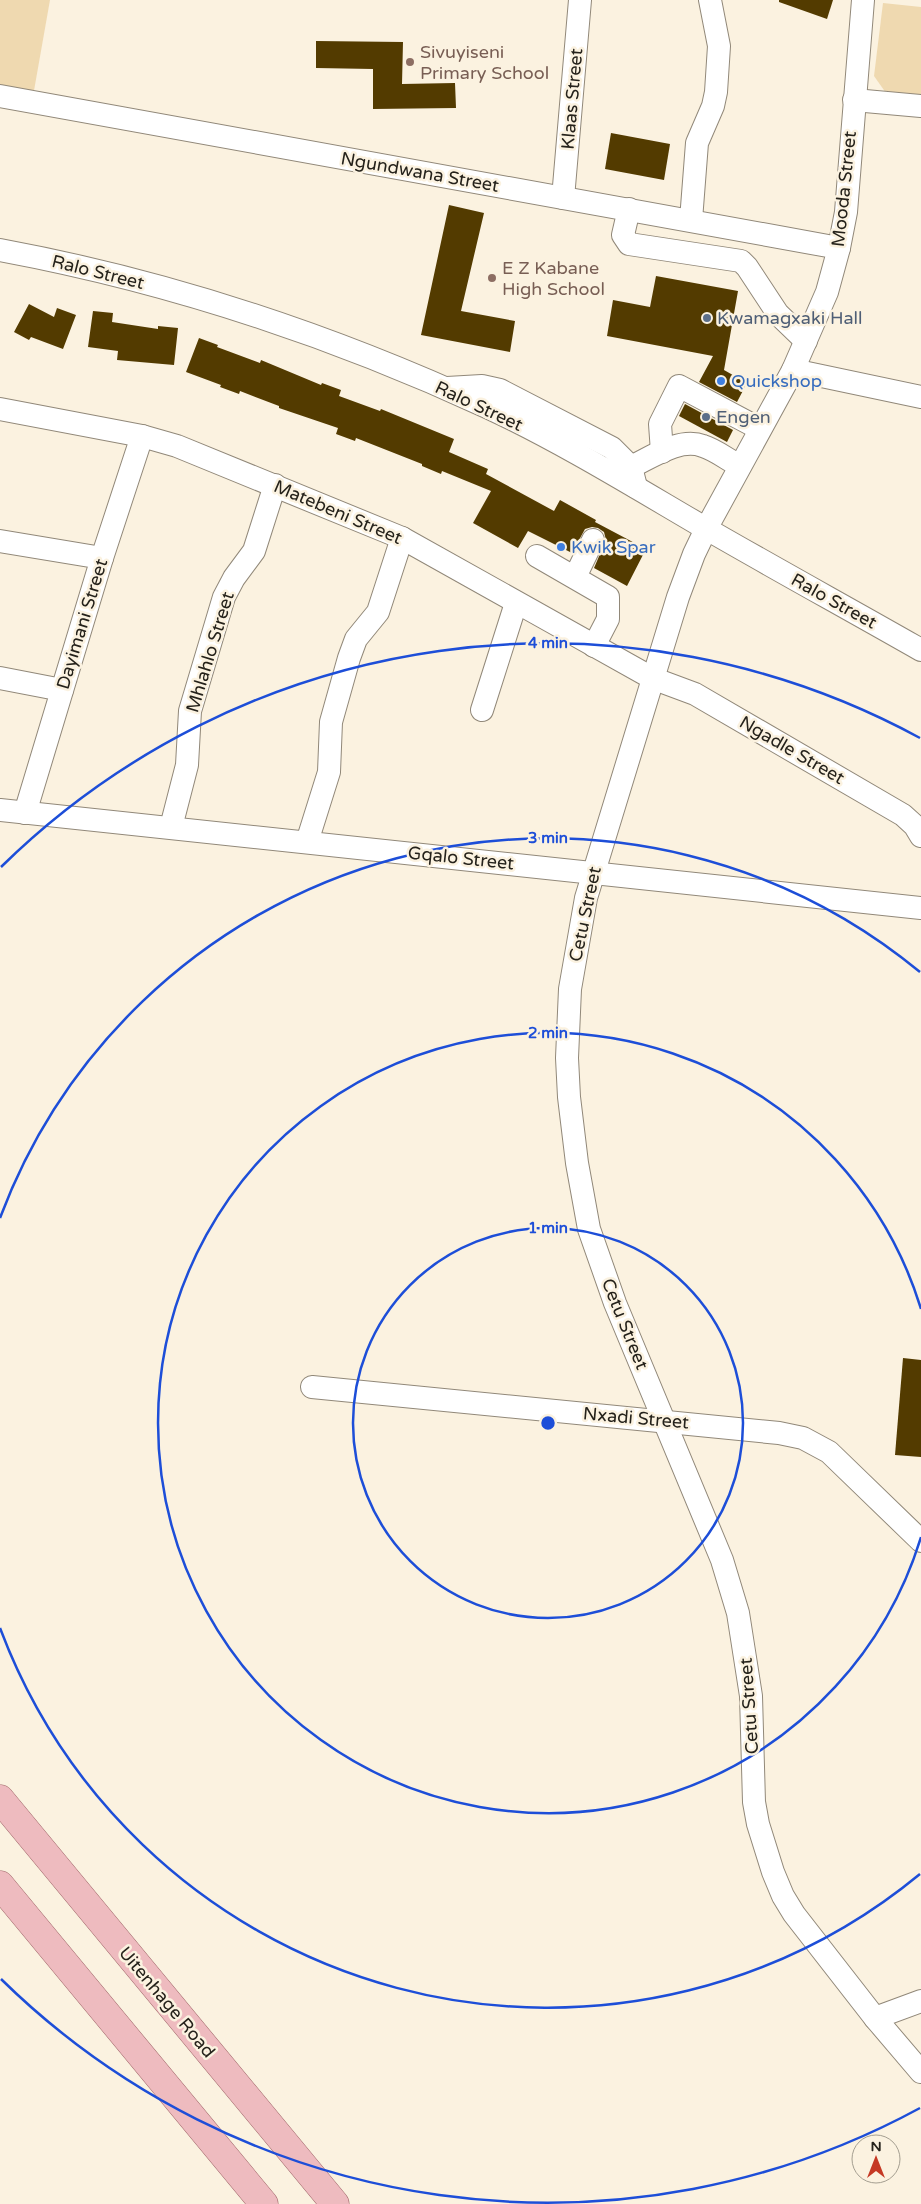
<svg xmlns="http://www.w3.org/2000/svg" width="921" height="2204" font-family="'Varela Round',sans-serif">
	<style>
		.green { fill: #efd9b0 }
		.building { fill: #533b00 }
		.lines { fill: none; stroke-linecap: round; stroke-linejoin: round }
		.minor-casing { stroke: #918879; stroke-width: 24 }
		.major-casing { stroke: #a0686a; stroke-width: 29 }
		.minor { stroke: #fff; stroke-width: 22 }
		.major { stroke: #eebbbf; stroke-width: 28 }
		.ring { fill: none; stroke: #1d4ed8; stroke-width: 2.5 }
		.education-dot { fill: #8d6e63; stroke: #fbf2e0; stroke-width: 2 }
		.service-dot { fill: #5c6f8a; stroke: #fbf2e0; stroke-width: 2 }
		.shop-dot { fill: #3f7fe0; stroke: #fbf2e0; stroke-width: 2 }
		.labels { text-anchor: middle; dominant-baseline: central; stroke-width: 5; stroke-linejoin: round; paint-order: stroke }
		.education-label { font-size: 18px; fill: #785e54; stroke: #fbf2e0; text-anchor: start }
		.street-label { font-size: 18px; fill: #25221b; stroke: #fbf2e0 }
		.service-label { font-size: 18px; fill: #4e5e75; stroke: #fbf2e0; text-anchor: start }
		.shop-label { font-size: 18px; fill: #366cbe; stroke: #fbf2e0; text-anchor: start }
		.centre { fill: #1d4ed8; stroke: #fbf2e0; stroke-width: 2.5 }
		.ring-label { font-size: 15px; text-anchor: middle; font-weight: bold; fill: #1d4ed8; stroke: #fbf2e0; stroke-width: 5; stroke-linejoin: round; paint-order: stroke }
	</style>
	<rect width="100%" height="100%" fill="#fbf2e0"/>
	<!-- green -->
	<g class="green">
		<path d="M 0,0 L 50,0 L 32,102 L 0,96 Z"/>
		<path d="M 883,3 L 921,7 L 921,96 L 886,93 L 874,76 Z"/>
	</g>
	<!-- building -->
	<g class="building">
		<path d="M 779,0 L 833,0 L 827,19 L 779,2 Z"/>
		<path d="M 316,41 L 403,42 L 402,84 L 455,83 L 456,108 L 373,109 L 373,69 L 316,68 Z"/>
		<path d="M 611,133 L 670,144 L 664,180 L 605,169 Z"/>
		<path d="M 449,205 L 484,213 L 461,311 L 515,321 L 510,352 L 421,335 Z"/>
		<path d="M 656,276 L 738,291 L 724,370 L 747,383 L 737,402 L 699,382 L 713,356 L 607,336 L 613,300 L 650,307 Z"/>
		<path d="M 29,304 L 54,317 L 57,308 L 76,315 L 63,349 L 31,337 L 29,340 L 14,332 Z"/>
		<path d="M 93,311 L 113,313 L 112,322 L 158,329 L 158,326 L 178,328 L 174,365 L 117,360 L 118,351 L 88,347 Z"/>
		<path d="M 199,338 L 218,345 L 217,347 L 260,363 L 261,360 L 321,385 L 322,383 L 341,390 L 339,396 L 380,411 L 381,409 L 454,439 L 449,452 L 488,469 L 486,474 L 554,511 L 560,500 L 596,520 L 595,522 L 646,549 L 627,586 L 594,568 L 606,540 L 604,532 L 598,528 L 592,527 L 585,529 L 572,553 L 528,531 L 518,548 L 473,523 L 491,491 L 442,471 L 441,474 L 422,466 L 422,464 L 356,438 L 355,441 L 336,434 L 338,428 L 279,408 L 279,406 L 240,391 L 239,394 L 220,387 L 221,385 L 186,372 Z"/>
		<path d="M 685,404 L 733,430 L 727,442 L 679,416 Z"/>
		<path d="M 903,1358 L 921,1360 L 921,1457 L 895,1455 Z"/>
	</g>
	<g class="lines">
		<!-- minor casing -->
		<g class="minor-casing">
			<g id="minor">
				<path d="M 863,0 L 846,212 L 839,248 L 827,292 L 793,370 L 706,529 L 694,554 L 678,597 L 586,898 L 570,989 L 567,1058 L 569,1097 L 577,1163 L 589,1229 L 615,1303 L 722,1560 L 738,1613 L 751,1696 L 754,1802 L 758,1824 L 773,1872 L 783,1896 L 794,1914 L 875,2018 L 921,2072"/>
				<path d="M 0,96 L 839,248"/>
				<path d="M 854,100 L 921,106"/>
				<path d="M 563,198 L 580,0"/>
				<path d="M 629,209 L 623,235 L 629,244 L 741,261 L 747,267 L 778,314 L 806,341"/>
				<path d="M 691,220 L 697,143 L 713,106 L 716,92 L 719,46 L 710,0"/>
				<path d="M 0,250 C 167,281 333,336 487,407 C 562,442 633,486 705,528 C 776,569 849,609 921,650"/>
				<path d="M 793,370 L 921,397"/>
				<path d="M 447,388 L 482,386 L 500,390 L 612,448 L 631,467 L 636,487"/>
				<path d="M 0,409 L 142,436 L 177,446 L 402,538 L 652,678 L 695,694 L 903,815 L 915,826 L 921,836"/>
				<path d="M 662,452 L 660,424 L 679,386 L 760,429"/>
				<path d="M 631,467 C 652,457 680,437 703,446 C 716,450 728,460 740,466"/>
				<path d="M 0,541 L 102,558"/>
				<path d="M 537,556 L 608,597 L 608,619 L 594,646"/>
				<path d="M 575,577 L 593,540"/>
				<path d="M 0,678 L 62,690"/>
				<path d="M 482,710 L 516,603"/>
				<path d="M 0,810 L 921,908"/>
				<path d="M 25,813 L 102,558 L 142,436"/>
				<path d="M 171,827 L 187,765 L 190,711 L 224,597 L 234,578 L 254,551 L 275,485"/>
				<path d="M 307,842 L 329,772 L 331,722 L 349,658 L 356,639 L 378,612 L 402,538"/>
				<path d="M 312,1387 L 779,1433 L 803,1438 L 829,1452 L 921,1541"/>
				<path d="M 875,2018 L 921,2001"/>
			</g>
		</g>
		<!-- major casing -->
		<g class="major-casing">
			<g id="major">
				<path d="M 0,1799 L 335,2204"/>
				<path d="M 0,1885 L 264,2204"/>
			</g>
		</g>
		<!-- minor -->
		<use href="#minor" class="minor"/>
		<!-- major -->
		<use href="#major" class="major"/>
	</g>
	<!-- distance rings -->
	<g class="ring">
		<circle cx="548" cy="1423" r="195"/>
		<path d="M921 1537A390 390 0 1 1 921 1309"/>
		<path d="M920 1874A585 585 0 0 1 0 1628M0 1218A585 585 0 0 1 920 972"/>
		<path d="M920 2108A780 780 0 0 1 1 1979M1 867A780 780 0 0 1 920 738"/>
	</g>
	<!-- markers -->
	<g class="education-dot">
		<circle cx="410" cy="62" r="5"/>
		<circle cx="492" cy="278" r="5"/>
	</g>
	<g class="service-dot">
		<circle cx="707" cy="318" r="5"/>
		<circle cx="706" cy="417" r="5"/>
	</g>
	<g class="shop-dot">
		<circle cx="721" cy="381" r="5"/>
		<circle cx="561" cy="547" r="5"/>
	</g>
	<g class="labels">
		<!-- education labels -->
		<g class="education-label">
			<text x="420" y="52">Sivuyiseni<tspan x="420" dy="21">Primary School</tspan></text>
			<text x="502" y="268">E Z Kabane<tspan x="502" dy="21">High School</tspan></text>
		</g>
		<!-- street labels -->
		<g class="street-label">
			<text transform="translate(572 99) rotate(-85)">Klaas Street</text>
			<text transform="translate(420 172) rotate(10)">Ngundwana Street</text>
			<text transform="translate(844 189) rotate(-84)">Mooda Street</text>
			<text transform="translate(98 272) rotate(14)">Ralo Street</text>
			<text transform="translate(479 406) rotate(25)">Ralo Street</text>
			<text transform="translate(338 512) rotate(23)">Matebeni Street</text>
			<text transform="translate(834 601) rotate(29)">Ralo Street</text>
			<text transform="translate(82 624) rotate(-73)">Dayimani Street</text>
			<text transform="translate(210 652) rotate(-73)">Mhlahlo Street</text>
			<text transform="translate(792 750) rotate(30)">Ngadle Street</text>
			<text transform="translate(461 858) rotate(6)">Gqalo Street</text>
			<text transform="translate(585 914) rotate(-78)">Cetu Street</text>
			<text transform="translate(625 1324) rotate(68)">Cetu Street</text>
			<text transform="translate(636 1418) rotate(5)">Nxadi Street</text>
			<text transform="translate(749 1706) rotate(-94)">Cetu Street</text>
			<text transform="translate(167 2002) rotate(50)">Uitenhage Road</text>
		</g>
		<!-- service labels -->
		<g class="service-label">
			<text x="717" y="318">Kwamagxaki Hall</text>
			<text x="716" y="417">Engen</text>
		</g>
		<!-- shop labels -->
		<g class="shop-label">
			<text x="731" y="381">Quickshop</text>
			<text x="571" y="547">Kwik Spar</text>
		</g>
	</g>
	<circle cx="548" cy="1423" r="8" class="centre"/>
	<g class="ring-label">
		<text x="548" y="648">4 min</text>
		<text x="548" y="843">3 min</text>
		<text x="548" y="1038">2 min</text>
		<text x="548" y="1233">1 min</text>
	</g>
	<!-- north arrow -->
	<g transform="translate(876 2159)"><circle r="24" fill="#fbf2e0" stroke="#a59f91"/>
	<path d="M0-4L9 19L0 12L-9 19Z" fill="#c53924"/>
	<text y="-8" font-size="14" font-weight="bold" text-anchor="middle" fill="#25221b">N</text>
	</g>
</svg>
